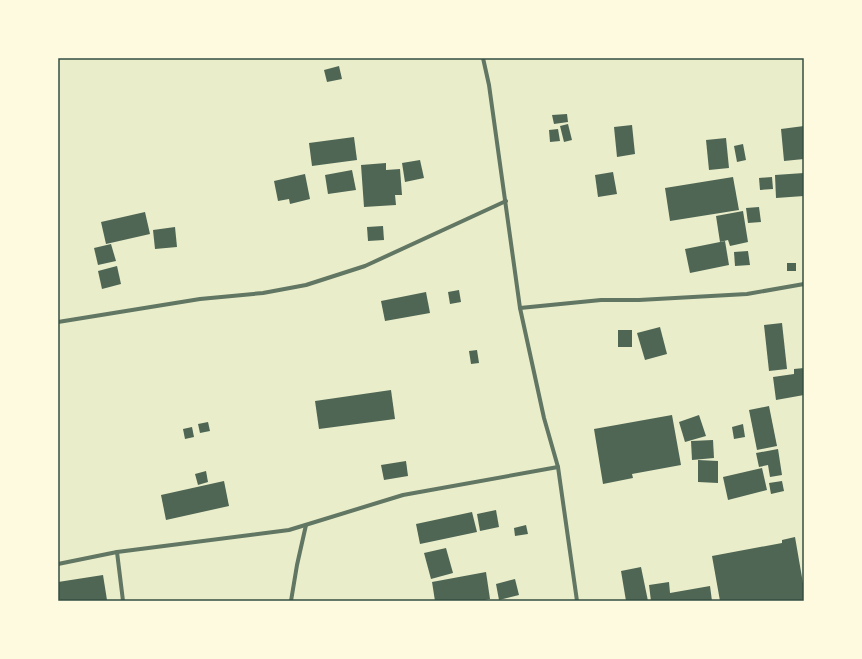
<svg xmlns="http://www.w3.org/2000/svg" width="862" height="659" font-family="Jost,sans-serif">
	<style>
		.building { fill: #4f6655 }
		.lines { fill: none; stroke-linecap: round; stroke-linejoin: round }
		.minor { stroke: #617663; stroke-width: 4 }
		.neatline { fill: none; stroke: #344e41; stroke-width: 1.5 }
	</style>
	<rect width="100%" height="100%" fill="#e9edc9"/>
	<!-- building -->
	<g class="building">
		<path d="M 339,66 L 342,79 L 327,82 L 324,70 Z"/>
		<path d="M 567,114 L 568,122 L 554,124 L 552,115 Z"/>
		<path d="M 568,124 L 572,140 L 564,142 L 560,126 Z"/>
		<path d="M 632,125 L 635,154 L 617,157 L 614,127 Z"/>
		<path d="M 804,126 L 804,159 L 784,161 L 781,129 Z"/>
		<path d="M 558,129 L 560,141 L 550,142 L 549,130 Z"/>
		<path d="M 354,137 L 357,160 L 312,166 L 309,143 Z"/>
		<path d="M 726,138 L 729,168 L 709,170 L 706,140 Z"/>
		<path d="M 743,144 L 746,160 L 737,162 L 734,146 Z"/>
		<path d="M 420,160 L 424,178 L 405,182 L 402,163 Z"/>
		<path d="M 386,163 L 386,170 L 400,169 L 402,195 L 395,195 L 396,205 L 364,207 L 361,165 Z"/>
		<path d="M 352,170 L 356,190 L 328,194 L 325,175 Z"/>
		<path d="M 613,172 L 617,194 L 598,197 L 595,175 Z"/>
		<path d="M 804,173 L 804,196 L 776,198 L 775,175 Z"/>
		<path d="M 305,174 L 310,199 L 290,204 L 289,199 L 278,201 L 274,181 Z"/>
		<path d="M 733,177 L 739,210 L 670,221 L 665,188 Z"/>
		<path d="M 772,177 L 773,189 L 760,190 L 759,178 Z"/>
		<path d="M 759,207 L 761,222 L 748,223 L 746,208 Z"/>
		<path d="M 743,211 L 748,242 L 730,246 L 728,240 L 720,242 L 716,216 Z"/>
		<path d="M 145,212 L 150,234 L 106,244 L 101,222 Z"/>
		<path d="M 383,226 L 384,240 L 368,241 L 367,227 Z"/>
		<path d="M 175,227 L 177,247 L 155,249 L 153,230 Z"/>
		<path d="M 725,241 L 729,265 L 690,273 L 685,249 Z"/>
		<path d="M 111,244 L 116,261 L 98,265 L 94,248 Z"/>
		<path d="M 748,251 L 750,265 L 735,266 L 734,252 Z"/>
		<rect x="787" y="263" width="9" height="8"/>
		<path d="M 117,266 L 121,284 L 102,289 L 98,271 Z"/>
		<path d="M 459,290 L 461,302 L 450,304 L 448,292 Z"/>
		<path d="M 426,292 L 430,313 L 385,321 L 381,301 Z"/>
		<path d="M 782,323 L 787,369 L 769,371 L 764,325 Z"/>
		<path d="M 660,327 L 667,354 L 645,360 L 637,333 Z"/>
		<rect x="618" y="330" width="14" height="17"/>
		<path d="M 477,350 L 479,363 L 471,364 L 469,351 Z"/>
		<path d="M 804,368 L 804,395 L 776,400 L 773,377 L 794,374 L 794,369 Z"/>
		<path d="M 391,390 L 395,419 L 319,429 L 315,401 Z"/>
		<path d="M 769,406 L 777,446 L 757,450 L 749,410 Z"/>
		<path d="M 672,415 L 681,465 L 632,474 L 633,478 L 603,484 L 594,429 Z"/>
		<path d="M 699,415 L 706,436 L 685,442 L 679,422 Z"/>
		<path d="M 208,422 L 210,431 L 200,433 L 198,424 Z"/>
		<path d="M 743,424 L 745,437 L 734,439 L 732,427 Z"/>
		<path d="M 192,427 L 194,437 L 185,439 L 183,429 Z"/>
		<path d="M 713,440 L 714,458 L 692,460 L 691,441 Z"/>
		<path d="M 778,449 L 782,475 L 770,477 L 768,465 L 759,467 L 756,453 Z"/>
		<path d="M 698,460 L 718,461 L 718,483 L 698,482 Z"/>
		<path d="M 406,461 L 408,476 L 384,480 L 381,465 Z"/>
		<path d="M 762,468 L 767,490 L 728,500 L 723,477 Z"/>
		<path d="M 206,471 L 208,482 L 198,485 L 195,474 Z"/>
		<path d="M 224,481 L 229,506 L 166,520 L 161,495 Z"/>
		<path d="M 782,481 L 784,491 L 771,494 L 769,483 Z"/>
		<path d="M 496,510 L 499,527 L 480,531 L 477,514 Z"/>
		<path d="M 472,512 L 477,532 L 420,544 L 416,524 Z"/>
		<path d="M 526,525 L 528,534 L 515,536 L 514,528 Z"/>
		<path d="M 795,537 L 804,589 L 804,601 L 720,601 L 712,556 L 782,543 L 782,540 Z"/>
		<path d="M 446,548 L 453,573 L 431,579 L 424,553 Z"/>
		<path d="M 641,567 L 648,601 L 626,601 L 621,571 Z"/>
		<path d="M 486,572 L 490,599 L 480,601 L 435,601 L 432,582 Z"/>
		<path d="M 103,575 L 107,600 L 98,601 L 58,601 L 58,582 Z"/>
		<path d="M 515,579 L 519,595 L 499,600 L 496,584 Z"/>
		<path d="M 669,582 L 670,593 L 710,586 L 712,601 L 651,601 L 649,585 Z"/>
	</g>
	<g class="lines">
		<!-- minor -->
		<g class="minor">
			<path d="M 483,58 L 489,85 L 520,308 L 544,418 L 558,467 L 577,601"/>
			<path d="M 520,308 L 601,300 L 639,300 L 747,294 L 804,284"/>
			<path d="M 58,322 L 200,299 L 263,293 L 306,285 L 365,266 L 506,201"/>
			<path d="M 117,552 L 289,530 L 403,495 L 558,467"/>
			<path d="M 58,564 L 117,552 L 123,601"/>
			<path d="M 291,601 L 297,565 L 306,525"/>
		</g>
	</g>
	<!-- border -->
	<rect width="862" height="659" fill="none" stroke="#fefae0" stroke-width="118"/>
	<rect x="59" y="59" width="744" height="541" class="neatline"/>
</svg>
